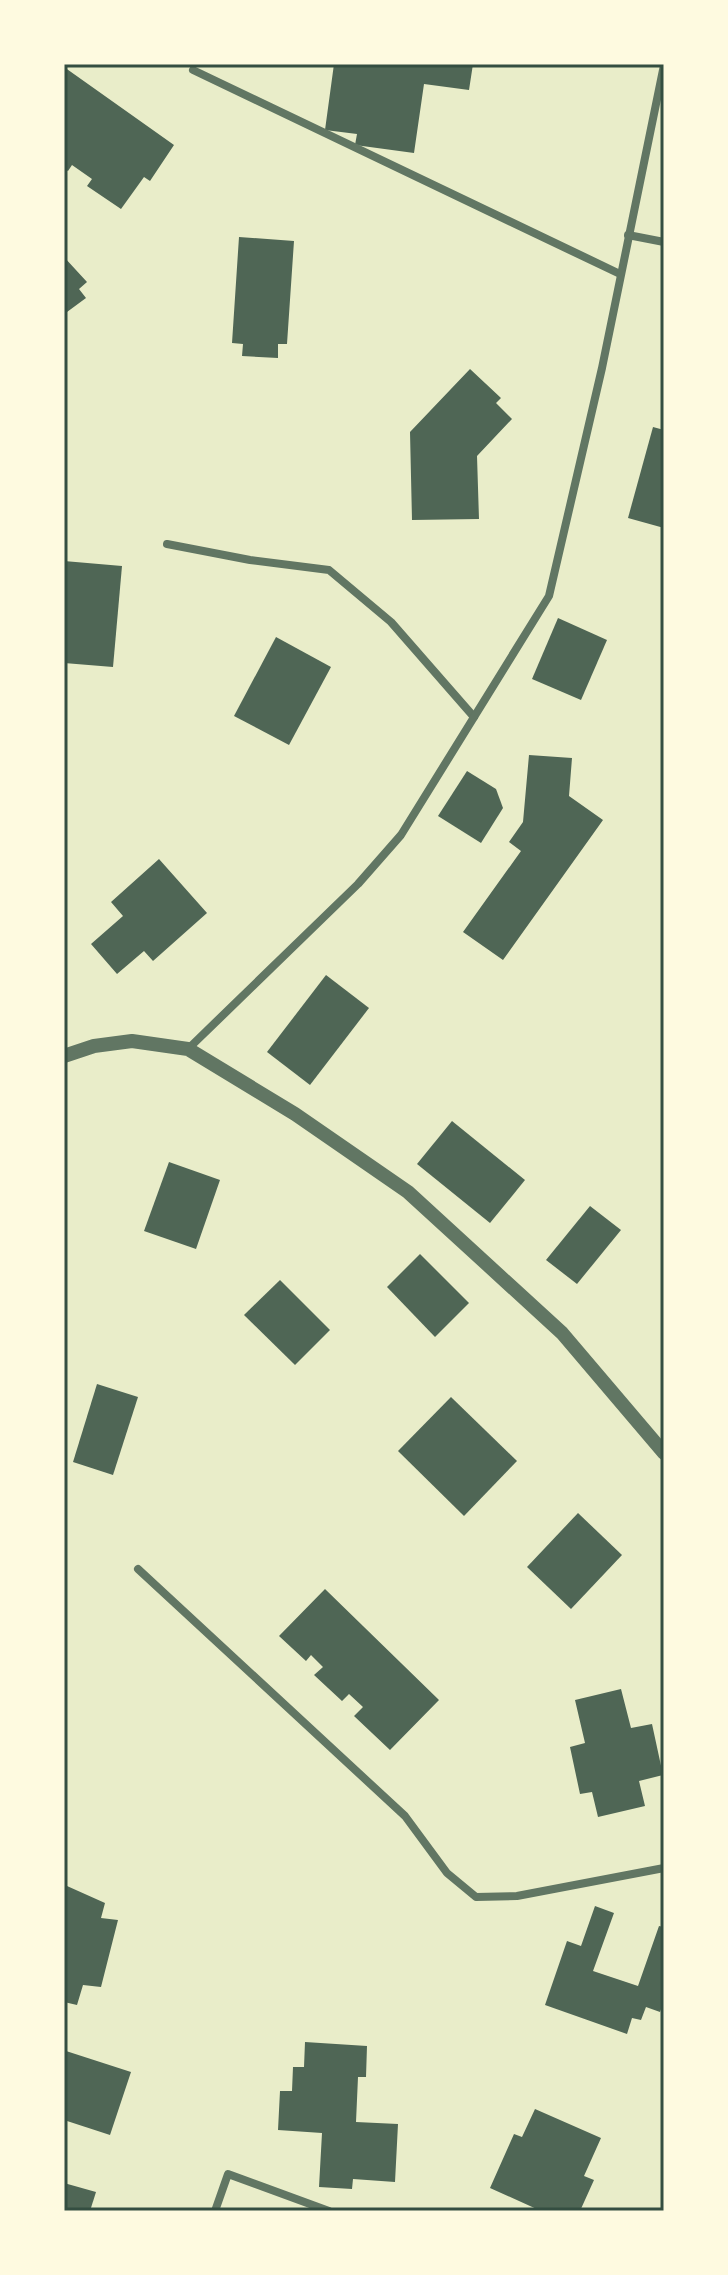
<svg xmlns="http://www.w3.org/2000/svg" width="728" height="2275" font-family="Overpass,sans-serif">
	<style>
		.building { fill: #4f6655 }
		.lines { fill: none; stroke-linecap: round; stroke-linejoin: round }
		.minor { stroke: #617663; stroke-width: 8 }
		.tertiary { stroke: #617663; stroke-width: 14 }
		.neatline { fill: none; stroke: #344e41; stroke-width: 3 }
	</style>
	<rect width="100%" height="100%" fill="#e9edc9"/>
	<!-- building -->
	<g class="building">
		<path d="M 334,64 L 473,64 L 469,90 L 424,84 L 414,153 L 355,145 L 357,134 L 325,130 Z"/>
		<path d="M 64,67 L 174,145 L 150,181 L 144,177 L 121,209 L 87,186 L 92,179 L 72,165 L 68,171 L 64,169 Z"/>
		<path d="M 239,237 L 294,241 L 287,344 L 278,344 L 278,358 L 242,356 L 243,344 L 232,343 Z"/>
		<path d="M 64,257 L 87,282 L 79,289 L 86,298 L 67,312 Z"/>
		<path d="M 470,369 L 501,398 L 496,403 L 512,419 L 477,456 L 479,519 L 412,520 L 410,432 Z"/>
		<path d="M 653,427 L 664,430 L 664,528 L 628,518 Z"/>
		<path d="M 64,561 L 122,566 L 113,667 L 64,663 Z"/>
		<path d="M 558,618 L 607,640 L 581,700 L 532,679 Z"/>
		<path d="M 276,637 L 331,667 L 289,745 L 234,716 Z"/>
		<path d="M 529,755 L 572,758 L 569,796 L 603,820 L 503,960 L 463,932 L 521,851 L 509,842 L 523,822 Z"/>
		<path d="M 467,771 L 496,789 L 503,808 L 481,843 L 438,816 Z"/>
		<path d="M 159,859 L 207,913 L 153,961 L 144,951 L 117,974 L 91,944 L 123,916 L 111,902 Z"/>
		<path d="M 326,975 L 369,1008 L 310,1085 L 267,1052 Z"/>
		<path d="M 452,1121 L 525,1180 L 490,1223 L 417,1164 Z"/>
		<path d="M 169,1162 L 220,1180 L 196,1249 L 144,1231 Z"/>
		<path d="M 590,1206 L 621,1230 L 577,1284 L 546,1260 Z"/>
		<path d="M 420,1254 L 469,1303 L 435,1337 L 387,1287 Z"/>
		<path d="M 280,1280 L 330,1330 L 295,1365 L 244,1315 Z"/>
		<path d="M 97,1384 L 138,1397 L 113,1475 L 73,1462 Z"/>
		<path d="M 451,1397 L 517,1461 L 464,1516 L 398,1451 Z"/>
		<path d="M 578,1513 L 622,1555 L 571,1609 L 527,1567 Z"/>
		<path d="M 325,1589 L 439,1700 L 390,1750 L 354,1716 L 363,1707 L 349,1694 L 342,1701 L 314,1675 L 323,1667 L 311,1655 L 306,1661 L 279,1636 Z"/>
		<path d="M 621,1689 L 631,1728 L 652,1724 L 663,1775 L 639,1781 L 645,1806 L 598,1817 L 592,1792 L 580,1794 L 570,1747 L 585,1743 L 575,1700 Z"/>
		<path d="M 67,1886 L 105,1903 L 101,1918 L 118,1920 L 101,1987 L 83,1985 L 77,2005 L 64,2002 L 64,1890 Z"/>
		<path d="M 595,1906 L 614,1913 L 593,1971 L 638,1986 L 659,1926 L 664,1927 L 664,2001 L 660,2012 L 646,2007 L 641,2020 L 632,2018 L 627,2034 L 545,2005 L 567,1941 L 581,1946 Z"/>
		<path d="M 305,2042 L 367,2046 L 366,2077 L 358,2077 L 356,2122 L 398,2124 L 395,2182 L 353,2179 L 352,2189 L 319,2187 L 322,2133 L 278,2130 L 280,2091 L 292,2091 L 293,2067 L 304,2067 Z"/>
		<path d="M 66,2051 L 131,2072 L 110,2135 L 64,2120 Z"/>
		<path d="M 535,2109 L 601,2138 L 584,2176 L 594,2180 L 580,2211 L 541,2211 L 490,2188 L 514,2134 L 522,2137 Z"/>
		<path d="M 64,2183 L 96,2192 L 90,2211 L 64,2211 Z"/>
	</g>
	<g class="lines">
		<!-- minor -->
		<g class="minor">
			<path d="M 193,70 L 620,274"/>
			<path d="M 628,235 L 664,242"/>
			<path d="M 167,544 L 250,560 L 329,570 L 391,622 L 474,717"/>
			<path d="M 188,1049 L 358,884 L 401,835 L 549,596 L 602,368 L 664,65"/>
			<path d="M 138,1569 L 405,1816 L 447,1873 L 476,1897 L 517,1896 L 664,1868"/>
			<path d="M 215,2211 L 228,2174 L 329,2211"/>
		</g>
		<!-- tertiary -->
		<path class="tertiary" d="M 64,1056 L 94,1046 L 132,1041 L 188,1049 L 295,1114 L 408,1192 L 562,1333 L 664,1453"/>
	</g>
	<!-- border -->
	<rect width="728" height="2275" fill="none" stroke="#fefae0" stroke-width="132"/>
	<rect x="66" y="66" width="596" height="2143" class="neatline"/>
</svg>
